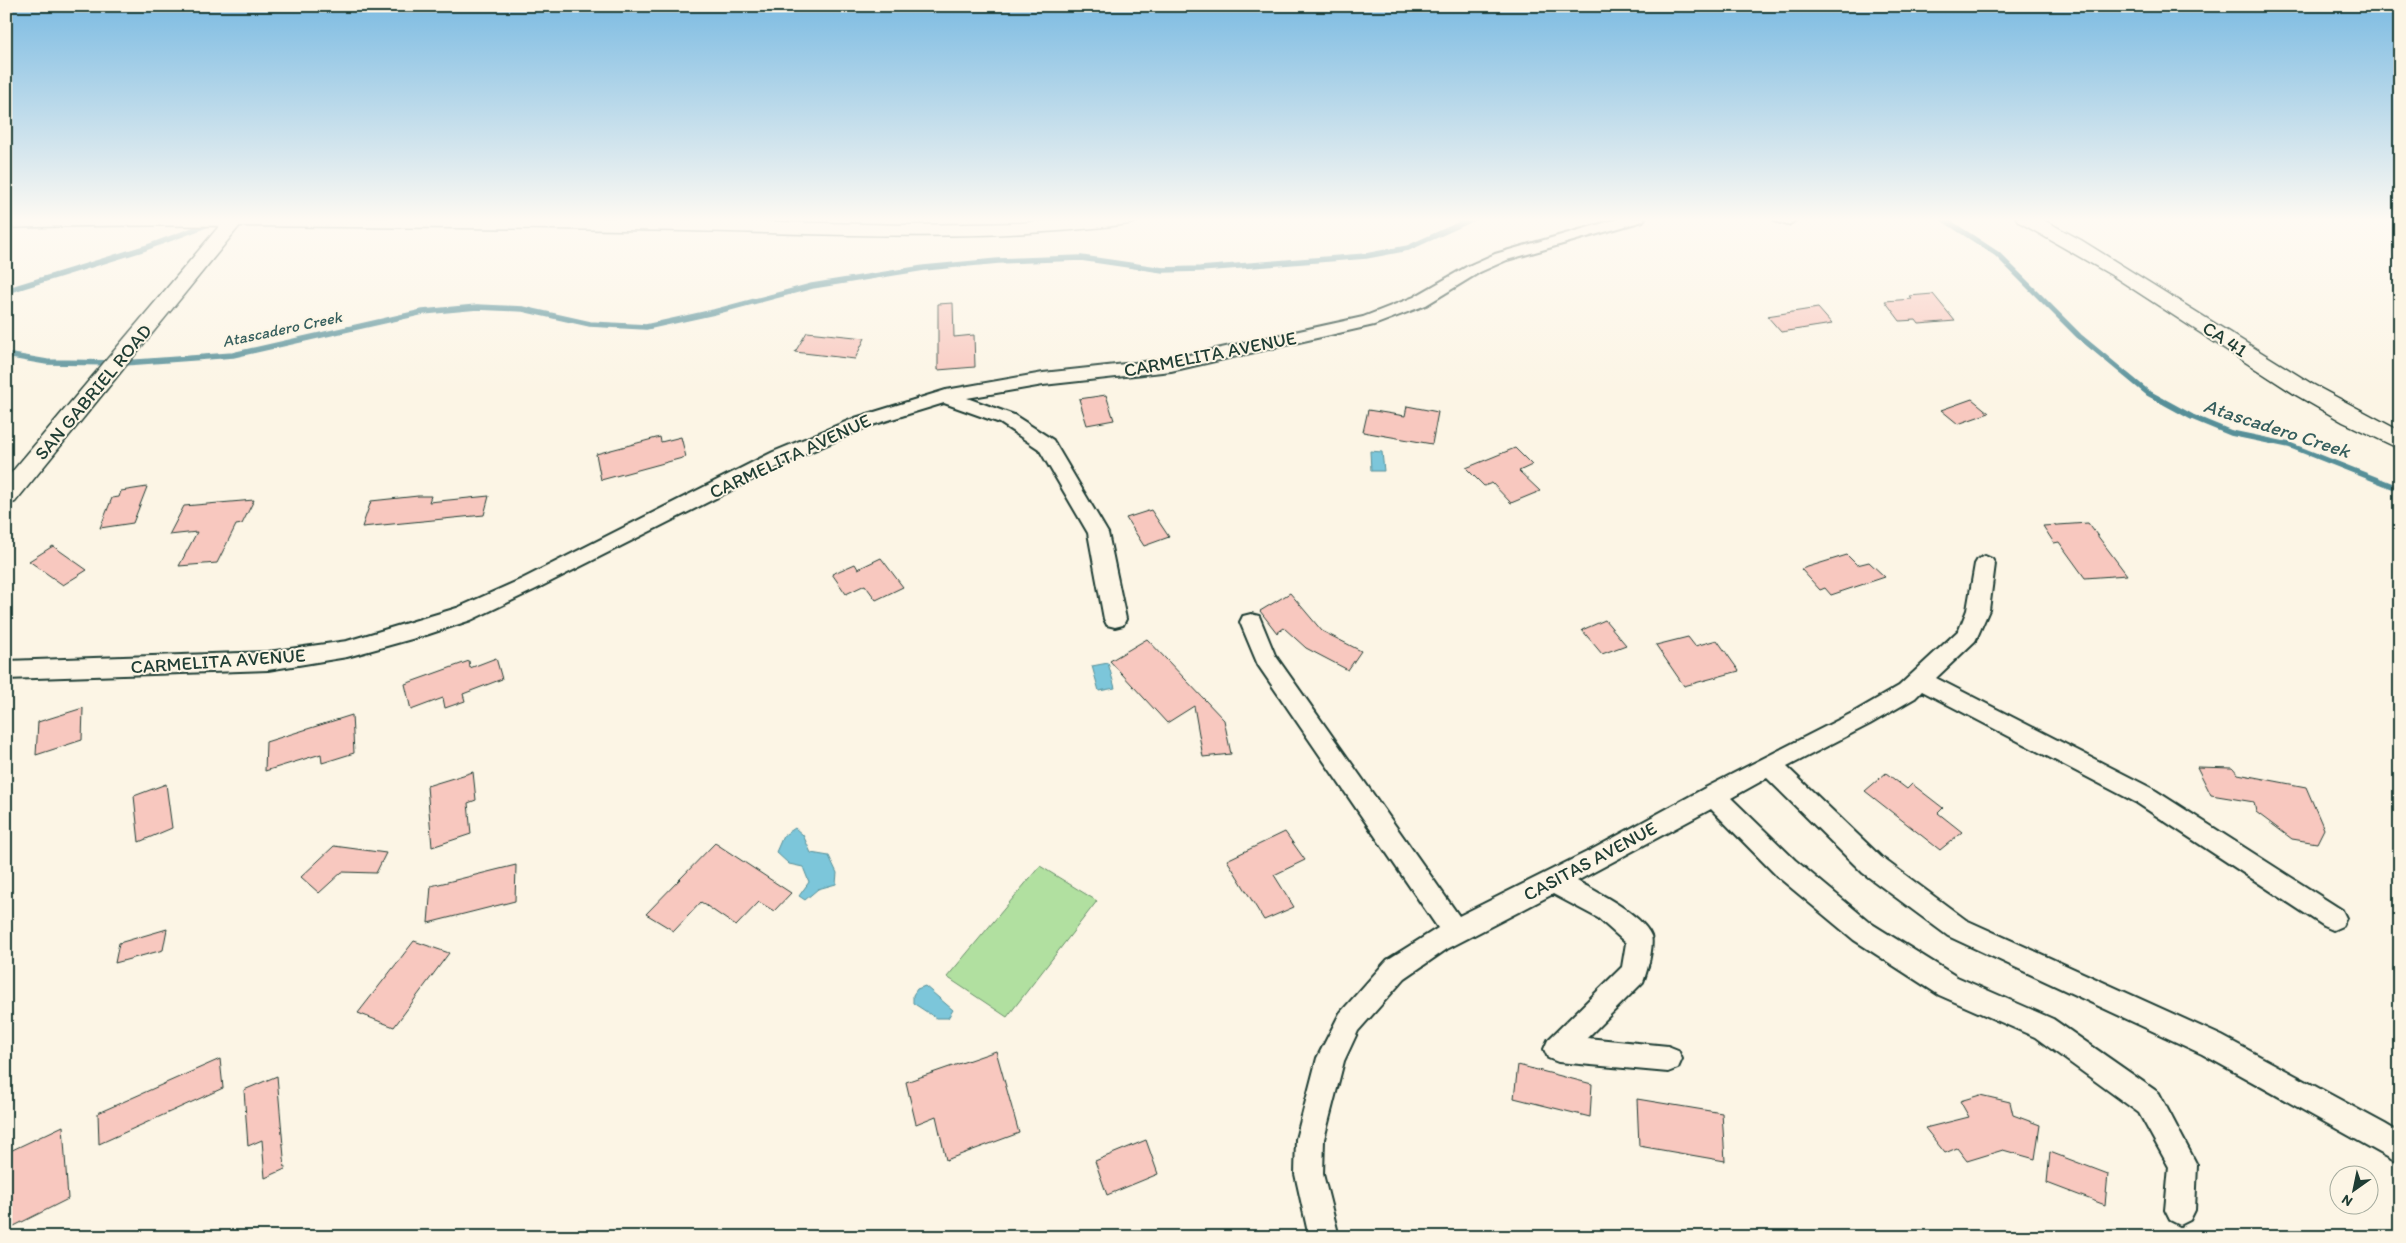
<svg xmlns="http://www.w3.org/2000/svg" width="2406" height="1243" font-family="Itim,sans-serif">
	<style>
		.green { fill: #b1e0a0; stroke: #688e6a }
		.water { fill: #7bc6da; stroke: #568f98 }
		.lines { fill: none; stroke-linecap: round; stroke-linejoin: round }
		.stream { stroke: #568f98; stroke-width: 5.5 }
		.building { fill: #f8c8bf; stroke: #1f3d34 }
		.street-casing { stroke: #1f3d34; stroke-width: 4 }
		.secondary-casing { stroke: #1f3d34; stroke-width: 3 }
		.primary-casing { stroke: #1f3d34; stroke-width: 3 }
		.street { fill: #fcf5e5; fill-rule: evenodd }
		.secondary { fill: #fcf5e5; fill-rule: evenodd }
		.primary { fill: #fcf5e5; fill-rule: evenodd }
		.labels { text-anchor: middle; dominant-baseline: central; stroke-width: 4; stroke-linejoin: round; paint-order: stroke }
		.far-water-label { font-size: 16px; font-style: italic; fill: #365f5e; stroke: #fcf5e5 }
		.street-label { font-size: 19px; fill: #1f3d34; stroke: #fcf5e5 }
		.water-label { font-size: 20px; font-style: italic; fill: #365f5e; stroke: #fcf5e5 }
	</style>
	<rect width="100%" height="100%" fill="#fcf5e5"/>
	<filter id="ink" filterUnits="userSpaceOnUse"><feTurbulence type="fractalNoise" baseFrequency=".02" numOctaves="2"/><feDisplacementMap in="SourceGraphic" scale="10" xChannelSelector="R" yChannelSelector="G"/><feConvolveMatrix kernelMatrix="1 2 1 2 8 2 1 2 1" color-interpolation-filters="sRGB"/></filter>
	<g filter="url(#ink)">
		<!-- green -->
		<path class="green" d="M 1040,866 L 1097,901 L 1007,1017 L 947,977 Z"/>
		<!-- water -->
		<g class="water">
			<path d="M 1370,451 L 1382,452 L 1384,471 L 1371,471 Z"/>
			<path d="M 1108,663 L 1115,688 L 1099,691 L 1092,666 Z"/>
			<path d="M 795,828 L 803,835 L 811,853 L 829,856 L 837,873 L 836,884 L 818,889 L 805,900 L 799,896 L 809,882 L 803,867 L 789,864 L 776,852 L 783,836 Z"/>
			<path d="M 925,986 L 953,1010 L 948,1018 L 936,1018 L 913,1003 L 913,995 L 917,989 Z"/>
		</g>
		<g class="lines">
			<!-- stream -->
			<g class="stream">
				<path d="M 1942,218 L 1997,254 L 2079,336 L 2148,393 L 2192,417 L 2231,433 L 2289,445 L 2400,489"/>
				<path d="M 6,291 L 145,248 L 225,218"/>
				<path d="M 6,355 L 47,362 L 124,363 L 233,355 L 423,312 L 477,307 L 523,309 L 590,324 L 646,327 L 714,312 L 812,286 L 924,268 L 998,261 L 1081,258 L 1163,270 L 1200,269 L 1366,256 L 1408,248 L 1474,218"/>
			</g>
		</g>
		<!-- building -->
		<g class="building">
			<path d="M 1933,294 L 1955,321 L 1919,324 L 1916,320 L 1900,321 L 1885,301 L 1912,299 L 1909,296 Z"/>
			<path d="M 953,303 L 954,337 L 974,335 L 975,367 L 938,370 L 938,304 Z"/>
			<path d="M 1818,308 L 1832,324 L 1781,332 L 1767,316 Z"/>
			<path d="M 807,332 L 865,338 L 855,359 L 795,352 Z"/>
			<path d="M 1106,395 L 1114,420 L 1087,425 L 1079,399 Z"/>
			<path d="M 1972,399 L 1989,413 L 1958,424 L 1941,410 Z"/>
			<path d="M 1407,406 L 1438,412 L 1432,444 L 1363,432 L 1368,410 L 1405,416 Z"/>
			<path d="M 660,437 L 661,442 L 681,437 L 686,457 L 601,480 L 596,454 Z"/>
			<path d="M 1515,448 L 1532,465 L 1519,471 L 1540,491 L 1511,503 L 1492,483 L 1484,486 L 1466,468 Z"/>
			<path d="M 147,487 L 133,523 L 100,528 L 112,498 L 119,497 L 121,491 Z"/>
			<path d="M 418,496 L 431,496 L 429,502 L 489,496 L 484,515 L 362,527 L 371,501 Z"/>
			<path d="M 254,500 L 242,524 L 236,525 L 217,563 L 179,566 L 197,532 L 169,535 L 184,506 Z"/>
			<path d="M 1151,510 L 1169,537 L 1144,546 L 1126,518 Z"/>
			<path d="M 2088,523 L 2127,575 L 2085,578 L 2059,542 L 2054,543 L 2043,526 Z"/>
			<path d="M 53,546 L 87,570 L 63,585 L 29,561 Z"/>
			<path d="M 1847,555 L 1857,565 L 1869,562 L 1885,577 L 1831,595 L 1825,588 L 1820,590 L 1801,569 Z"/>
			<path d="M 881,558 L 903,587 L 876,600 L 865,585 L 846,594 L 832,574 L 855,564 L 858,569 Z"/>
			<path d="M 1290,593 L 1322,631 L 1361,651 L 1348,670 L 1306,648 L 1284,628 L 1277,633 L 1260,611 Z"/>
			<path d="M 1605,620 L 1626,645 L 1602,654 L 1582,630 Z"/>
			<path d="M 1688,637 L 1695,646 L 1717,640 L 1739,671 L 1684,686 L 1656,645 Z"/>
			<path d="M 1147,639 L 1224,720 L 1231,754 L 1203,757 L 1194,706 L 1167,723 L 1110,661 Z"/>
			<path d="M 496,658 L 502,679 L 463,694 L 465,701 L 445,708 L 443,698 L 411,710 L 405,684 L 469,661 L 470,668 Z"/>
			<path d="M 83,708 L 82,740 L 36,755 L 38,722 Z"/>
			<path d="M 352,715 L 354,753 L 322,763 L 321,754 L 265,771 L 266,742 Z"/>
			<path d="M 2197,767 L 2233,768 L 2238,774 L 2306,787 L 2324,829 L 2317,843 L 2292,839 L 2256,812 L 2254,802 L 2211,795 Z"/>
			<path d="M 473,772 L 476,800 L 468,803 L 471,834 L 432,847 L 427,786 Z"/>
			<path d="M 1886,773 L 1907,789 L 1912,784 L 1943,808 L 1938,813 L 1962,832 L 1940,850 L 1865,791 Z"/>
			<path d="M 166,784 L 172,828 L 139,842 L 134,796 Z"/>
			<path d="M 1285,832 L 1305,860 L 1274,875 L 1294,907 L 1264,920 L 1227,860 Z"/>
			<path d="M 715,843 L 791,893 L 774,911 L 759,902 L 736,926 L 701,902 L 674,931 L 646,914 Z"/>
			<path d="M 334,846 L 386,853 L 376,873 L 342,872 L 319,893 L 301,877 Z"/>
			<path d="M 516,865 L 515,901 L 428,923 L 431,886 Z"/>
			<path d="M 167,929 L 163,950 L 115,963 L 119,943 Z"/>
			<path d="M 414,941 L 449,953 L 394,1027 L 358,1013 Z"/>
			<path d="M 996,1051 L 1019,1133 L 946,1160 L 936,1116 L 916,1124 L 906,1082 Z"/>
			<path d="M 220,1059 L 223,1088 L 99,1144 L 98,1113 Z"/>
			<path d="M 1518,1065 L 1592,1084 L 1590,1117 L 1514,1098 Z"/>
			<path d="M 277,1076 L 285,1169 L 265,1178 L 262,1140 L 248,1146 L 244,1090 Z"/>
			<path d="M 1980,1095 L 2010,1102 L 2013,1115 L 2040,1125 L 2035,1159 L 2003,1150 L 1967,1161 L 1957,1148 L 1945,1153 L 1925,1128 L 1969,1117 L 1960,1101 Z"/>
			<path d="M 1637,1099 L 1722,1113 L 1725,1161 L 1639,1146 Z"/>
			<path d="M 63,1126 L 68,1199 L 6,1230 L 6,1153 Z"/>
			<path d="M 1146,1140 L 1158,1174 L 1107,1195 L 1095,1161 Z"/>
			<path d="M 2050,1152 L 2108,1174 L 2105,1205 L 2047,1183 Z"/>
		</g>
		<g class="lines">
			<!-- street casing -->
			<g class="street-casing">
				<g id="street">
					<path d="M 697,218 L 720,218 L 718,221 L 690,230 L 684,228 L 682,225 L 684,222 Z"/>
					<path d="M 1621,218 L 1645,218 L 1643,221 L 1507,260 L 1480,272 L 1426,305 L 1374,325 L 1171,371 L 1043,385 L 967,398 L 1014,415 L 1053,440 L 1108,533 L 1126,619 L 1123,625 L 1115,627 L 1107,625 L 1104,619 L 1088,533 L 1039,449 L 1000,423 L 944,403 L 869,426 L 787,462 L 536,589 L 471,620 L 426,635 L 347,657 L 268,670 L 6,679 L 6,661 L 268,652 L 347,641 L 457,608 L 522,579 L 773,452 L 855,418 L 946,390 L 1043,373 L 1171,359 L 1363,317 L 1414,297 L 1468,266 L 1495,254 Z"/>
					<path d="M 1773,218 L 1794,218 L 1796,220 L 1788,225 L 1775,221 Z"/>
					<path d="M 1985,556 L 1992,559 L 1995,564 L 1989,610 L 1978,635 L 1975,641 L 1936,678 L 2153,789 L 2342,910 L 2346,918 L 2342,926 L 2333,930 L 2324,926 L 2137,803 L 1922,691 L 1915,698 L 1870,724 L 1787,767 L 1881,857 L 1966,920 L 2222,1036 L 2385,1124 L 2400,1133 L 2400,1164 L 2202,1054 L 1948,936 L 1863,873 L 1767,778 L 1731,798 L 1795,860 L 1872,924 L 1957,977 L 2053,1019 L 2159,1093 L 2197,1165 L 2195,1210 L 2190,1220 L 2180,1225 L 2170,1220 L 2165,1210 L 2169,1167 L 2139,1113 L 2035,1037 L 1939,995 L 1854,940 L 1777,876 L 1711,809 L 1577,881 C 1597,892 1643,915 1651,936 C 1654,946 1647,972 1643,982 L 1587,1038 L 1668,1046 L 1678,1050 L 1682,1059 L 1678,1068 L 1668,1072 L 1558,1062 L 1548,1058 L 1544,1049 L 1548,1040 L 1622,967 L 1626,943 L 1598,918 L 1553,894 L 1447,949 L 1405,978 L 1358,1031 L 1344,1061 L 1324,1139 L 1323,1174 L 1339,1237 L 1309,1237 L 1295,1174 L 1296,1139 L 1317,1058 L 1340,1013 L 1387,960 L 1438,928 L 1258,665 L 1240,622 L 1243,616 L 1251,614 L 1259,616 L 1275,655 L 1459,916 L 1593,849 L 1705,788 L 1854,712 L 1899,686 L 1959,630 L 1967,610 L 1975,564 L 1978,559 Z"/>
				</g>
			</g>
			<!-- secondary casing -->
			<g class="secondary-casing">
				<path id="secondary" d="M 226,218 L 246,218 L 15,502 L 6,505 L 6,479 Z"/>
			</g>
			<!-- primary casing -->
			<g class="primary-casing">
				<g id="primary">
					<path d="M 6,218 L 604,218 L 910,225 L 1020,223 L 1085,218 L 1139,218 L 1136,222 L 1129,224 C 981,243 837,234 689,231 C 576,229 464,228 351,227 C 236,226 121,224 6,228 Z"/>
					<path d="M 2016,218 L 2040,218 L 2081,240 L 2312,384 L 2400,431 L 2400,449 L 2343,422 L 2296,395 L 2113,276 L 2019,222 Z"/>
				</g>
			</g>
			<!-- street -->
			<use href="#street" class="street"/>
			<!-- secondary -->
			<use href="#secondary" class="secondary"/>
			<!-- primary -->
			<use href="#primary" class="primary"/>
		</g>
	</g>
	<!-- sky -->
	<linearGradient id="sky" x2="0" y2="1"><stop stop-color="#7cbbe2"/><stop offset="0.56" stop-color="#fefaf3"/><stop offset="1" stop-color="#fefaf3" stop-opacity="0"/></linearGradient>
	<rect width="2406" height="392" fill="url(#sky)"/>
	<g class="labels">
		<!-- far-water labels -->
		<g class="far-water-label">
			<text transform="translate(282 329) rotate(-12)">Atascadero Creek</text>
		</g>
		<!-- street labels -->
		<g class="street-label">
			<text transform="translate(2225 339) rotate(33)">CA 41</text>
			<text transform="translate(1210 354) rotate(-11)">CARMELITA AVENUE</text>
			<text transform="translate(93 392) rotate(-50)">SAN GABRIEL ROAD</text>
			<text transform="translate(790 456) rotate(-25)">CARMELITA AVENUE</text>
			<text transform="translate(218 661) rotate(-4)">CARMELITA AVENUE</text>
			<text transform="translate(1590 861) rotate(-28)">CASITAS AVENUE</text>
		</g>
		<!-- water labels -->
		<g class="water-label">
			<text transform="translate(2277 428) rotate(18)">Atascadero Creek</text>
		</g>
	</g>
	<!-- margin -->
	<rect width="2406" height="1243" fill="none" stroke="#fcf5e5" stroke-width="25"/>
	<rect x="12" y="12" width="2381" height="1218" fill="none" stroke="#1f3d34" stroke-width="2" filter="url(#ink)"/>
	<!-- north arrow -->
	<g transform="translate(2354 1190) rotate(213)"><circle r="24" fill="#fcf5e5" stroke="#a4ab9e"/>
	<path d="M0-4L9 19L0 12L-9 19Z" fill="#1f3d34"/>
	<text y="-8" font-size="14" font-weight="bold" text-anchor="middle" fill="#1f3d34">N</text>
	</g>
</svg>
